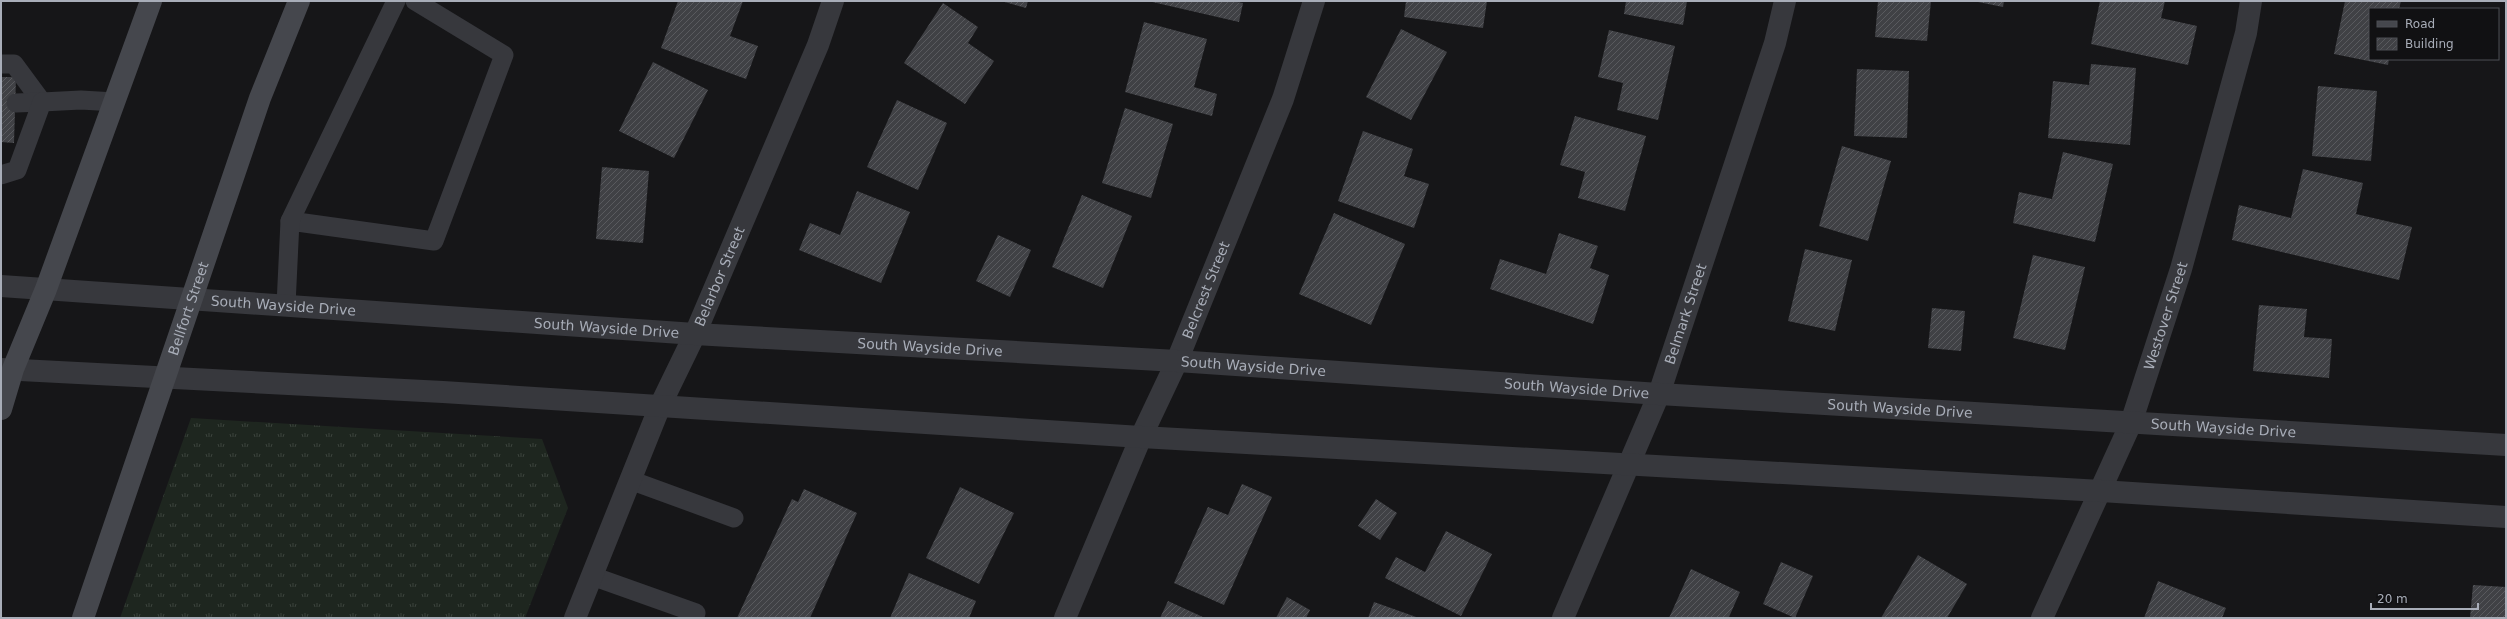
<svg xmlns="http://www.w3.org/2000/svg" width="2507" height="619" font-family="'DejaVu Sans',sans-serif">
	<style>
		.grass { fill: url(#grass-tufts) }
		.building { fill: url(#building-hatch) }
		.lines { fill: none; stroke-linecap: round; stroke-linejoin: round }
		.service { stroke: #37383d; stroke-width: 19 }
		.minor { stroke: #37383d; stroke-width: 22 }
		.tertiary { stroke: #37383d; stroke-width: 22 }
		.secondary { stroke: #45474d; stroke-width: 22 }
		.labels { text-anchor: middle; dominant-baseline: central; stroke-width: 3; stroke-linejoin: round; paint-order: stroke }
		.street-label { font-size: 14px; fill: #a8adb8; stroke: #111113 }
	</style>
	<defs>
		<pattern id="grass-tufts" width="24" height="20" patternUnits="userSpaceOnUse"><rect width="24" height="20" fill="#1e261f"/><path d="M3 7l-1-3M5 7V3M7 7l1-3M15 17l-1-3M17 17v-4M19 17l1-3" fill="none" stroke="#3c433d"/></pattern>
		<pattern id="building-hatch" width="6" height="6" patternUnits="userSpaceOnUse"><rect width="6" height="6" fill="#404145"/><path d="M-1 1l2-2M0 6l6-6M5 7l2-2" fill="none" stroke="#595a5e"/></pattern>
	</defs>
	<rect width="100%" height="100%" fill="#161618"/>
	<!-- grass -->
	<path class="grass" d="M 191,418 L 542,439 L 568,508 L 525,618 L 120,618 Z"/>
	<!-- building -->
	<g class="building">
		<path d="M 678,1 L 743,1 L 730,36 L 758,46 L 746,79 L 661,48 Z"/>
		<path d="M 1001,1 L 1028,1 L 1026,8 Z"/>
		<path d="M 1148,1 L 1231,1 L 1243,3 L 1239,22 Z"/>
		<path d="M 1406,1 L 1487,1 L 1483,28 L 1404,17 Z"/>
		<path d="M 1626,1 L 1687,1 L 1683,25 L 1624,14 Z"/>
		<path d="M 1878,1 L 1931,1 L 1927,41 L 1875,37 Z"/>
		<path d="M 1973,1 L 2004,1 L 2003,7 Z"/>
		<path d="M 2100,1 L 2165,1 L 2161,18 L 2197,26 L 2188,65 L 2091,44 Z"/>
		<path d="M 2345,1 L 2401,1 L 2399,9 L 2370,9 L 2370,59 L 2389,59 L 2388,65 L 2334,54 Z"/>
		<path d="M 943,3 L 978,27 L 968,43 L 994,61 L 965,104 L 904,63 Z"/>
		<path d="M 1144,22 L 1207,39 L 1194,87 L 1217,94 L 1212,116 L 1125,92 Z"/>
		<path d="M 1401,29 L 1447,52 L 1411,120 L 1366,97 Z"/>
		<path d="M 1609,30 L 1675,46 L 1658,120 L 1617,110 L 1623,83 L 1598,77 Z"/>
		<path d="M 653,62 L 708,90 L 674,158 L 619,131 Z"/>
		<path d="M 2091,64 L 2136,68 L 2130,145 L 2048,138 L 2053,81 L 2089,85 Z"/>
		<path d="M 1857,69 L 1909,71 L 1907,138 L 1854,136 Z"/>
		<path d="M 1,77 L 16,77 L 14,143 L 1,142 Z"/>
		<path d="M 2318,86 L 2377,91 L 2371,161 L 2312,156 Z"/>
		<path d="M 897,100 L 947,123 L 918,190 L 867,167 Z"/>
		<path d="M 1125,108 L 1173,124 L 1151,198 L 1102,183 Z"/>
		<path d="M 1575,116 L 1646,136 L 1625,211 L 1578,198 L 1585,172 L 1560,165 Z"/>
		<path d="M 1363,131 L 1413,149 L 1404,176 L 1429,184 L 1414,228 L 1338,201 Z"/>
		<path d="M 1842,146 L 1891,161 L 1868,241 L 1819,226 Z"/>
		<path d="M 2063,152 L 2113,164 L 2095,242 L 2013,223 L 2019,192 L 2052,199 Z"/>
		<path d="M 602,167 L 649,171 L 643,243 L 596,239 Z"/>
		<path d="M 2303,169 L 2363,183 L 2356,214 L 2412,227 L 2399,280 L 2232,240 L 2239,205 L 2291,218 Z"/>
		<path d="M 857,191 L 910,212 L 881,283 L 799,250 L 810,223 L 840,235 Z"/>
		<path d="M 1082,195 L 1132,216 L 1103,288 L 1052,267 Z"/>
		<path d="M 1334,213 L 1405,244 L 1371,325 L 1299,294 Z"/>
		<path d="M 1559,233 L 1598,246 L 1590,268 L 1609,275 L 1593,324 L 1490,289 L 1500,259 L 1546,274 Z"/>
		<path d="M 998,235 L 1031,250 L 1010,297 L 976,281 Z"/>
		<path d="M 1805,249 L 1852,260 L 1835,331 L 1788,321 Z"/>
		<path d="M 2033,255 L 2085,267 L 2065,350 L 2013,338 Z"/>
		<path d="M 2259,305 L 2307,309 L 2304,337 L 2332,339 L 2329,378 L 2253,371 Z"/>
		<path d="M 1932,308 L 1965,311 L 1961,351 L 1928,348 Z"/>
		<path d="M 1242,484 L 1272,497 L 1224,605 L 1174,583 L 1208,507 L 1228,515 Z"/>
		<path d="M 960,487 L 1014,513 L 979,584 L 926,558 Z"/>
		<path d="M 804,489 L 857,513 L 810,618 L 737,618 L 792,499 L 798,502 Z"/>
		<path d="M 1376,499 L 1397,513 L 1380,540 L 1358,526 Z"/>
		<path d="M 1446,531 L 1492,554 L 1461,616 L 1385,578 L 1396,557 L 1425,572 Z"/>
		<path d="M 1918,555 L 1967,584 L 1947,618 L 1881,618 Z"/>
		<path d="M 1781,562 L 1813,576 L 1795,618 L 1763,604 Z"/>
		<path d="M 1691,569 L 1740,592 L 1729,617 L 1732,618 L 1669,618 Z"/>
		<path d="M 909,573 L 976,601 L 969,618 L 890,618 Z"/>
		<path d="M 2158,581 L 2226,608 L 2222,618 L 2144,618 Z"/>
		<path d="M 2473,585 L 2506,587 L 2506,618 L 2470,618 Z"/>
		<path d="M 1287,597 L 1310,610 L 1306,618 L 1276,618 Z"/>
		<path d="M 1168,601 L 1205,618 L 1160,618 Z"/>
		<path d="M 1374,602 L 1419,618 L 1368,618 Z"/>
	</g>
	<g class="lines">
		<!-- service -->
		<g class="service">
			<path d="M 1,64 L 14,64 L 42,102"/>
			<path d="M 16,103 L 42,102"/>
			<path d="M 1,175 L 17,170 L 42,102 L 81,100 L 115,102"/>
			<path d="M 290,221 L 434,241 L 504,55 L 415,1"/>
			<path d="M 286,305 L 290,221 L 396,1"/>
			<path d="M 630,480 L 734,518"/>
			<path d="M 592,576 L 696,613"/>
		</g>
		<!-- minor -->
		<g class="minor">
			<path id="s1" d="M 575,618 L 660,406 L 695,334 L 818,45 L 833,1"/>
			<path id="s2" d="M 1065,618 L 1141,437 L 1177,361 L 1283,99 L 1314,1"/>
			<path id="s3" d="M 1563,618 L 1659,394 L 1775,43 L 1785,1"/>
			<path id="s4" d="M 2042,618 L 2131,423 L 2181,269 L 2246,33 L 2251,1"/>
		</g>
		<!-- tertiary -->
		<g class="tertiary">
			<path id="s5" d="M 1,286 L 695,334 L 1177,361 L 1659,394 L 2506,445"/>
			<path d="M 1,369 L 443,392 L 1141,437 L 2101,491 L 2506,517"/>
		</g>
		<!-- secondary -->
		<g class="secondary">
			<path d="M 1,409 L 13,369 L 46,289 L 151,1"/>
			<path id="s6" d="M 83,618 L 260,98 L 299,1"/>
		</g>
	</g>
	<g class="labels">
		<!-- street labels -->
		<g class="street-label">
			<text stroke="none"><textPath href="#s1" startOffset="371">Belarbor Street</textPath></text>
			<text stroke="none"><textPath href="#s2" startOffset="357">Belcrest Street</textPath></text>
			<text stroke="none"><textPath href="#s5" startOffset="283">South Wayside Drive</textPath></text>
			<text stroke="none"><textPath href="#s6" startOffset="327">Bellfort Street</textPath></text>
			<text stroke="none"><textPath href="#s3" startOffset="328">Belmark Street</textPath></text>
			<text stroke="none"><textPath href="#s4" startOffset="327">Westover Street</textPath></text>
			<text stroke="none"><textPath href="#s5" startOffset="607">South Wayside Drive</textPath></text>
			<text stroke="none"><textPath href="#s5" startOffset="931">South Wayside Drive</textPath></text>
			<text stroke="none"><textPath href="#s5" startOffset="1255">South Wayside Drive</textPath></text>
			<text stroke="none"><textPath href="#s5" startOffset="1579">South Wayside Drive</textPath></text>
			<text stroke="none"><textPath href="#s5" startOffset="1903">South Wayside Drive</textPath></text>
			<text stroke="none"><textPath href="#s5" startOffset="2227">South Wayside Drive</textPath></text>
		</g>
	</g>
	<!-- border -->
	<rect width="2507" height="619" fill="none" stroke="#a8adb8" stroke-width="4"/>
	<!-- legend -->
	<rect x="2369" y="8" width="130" height="52" fill="#111113" stroke="#4d4f55"/>
	<rect x="2377" y="21" width="20" height="6" fill="#45474d" stroke="#4d4f55"/>
	<text x="2405" y="28" font-size="12" fill="#a8adb8">Road</text>
	<rect x="2377" y="38" width="20" height="12" fill="url(#building-hatch)" stroke="#4d4f55"/>
	<text x="2405" y="48" font-size="12" fill="#a8adb8">Building</text>
	<!-- scale -->
	<path d="M2371 603v6h107v-6" fill="none" stroke="#a8adb8" stroke-width="2"/>
	<text x="2377" y="603" font-size="12" fill="#a8adb8" stroke="#111113" stroke-width="3" paint-order="stroke">20 m</text>
</svg>
